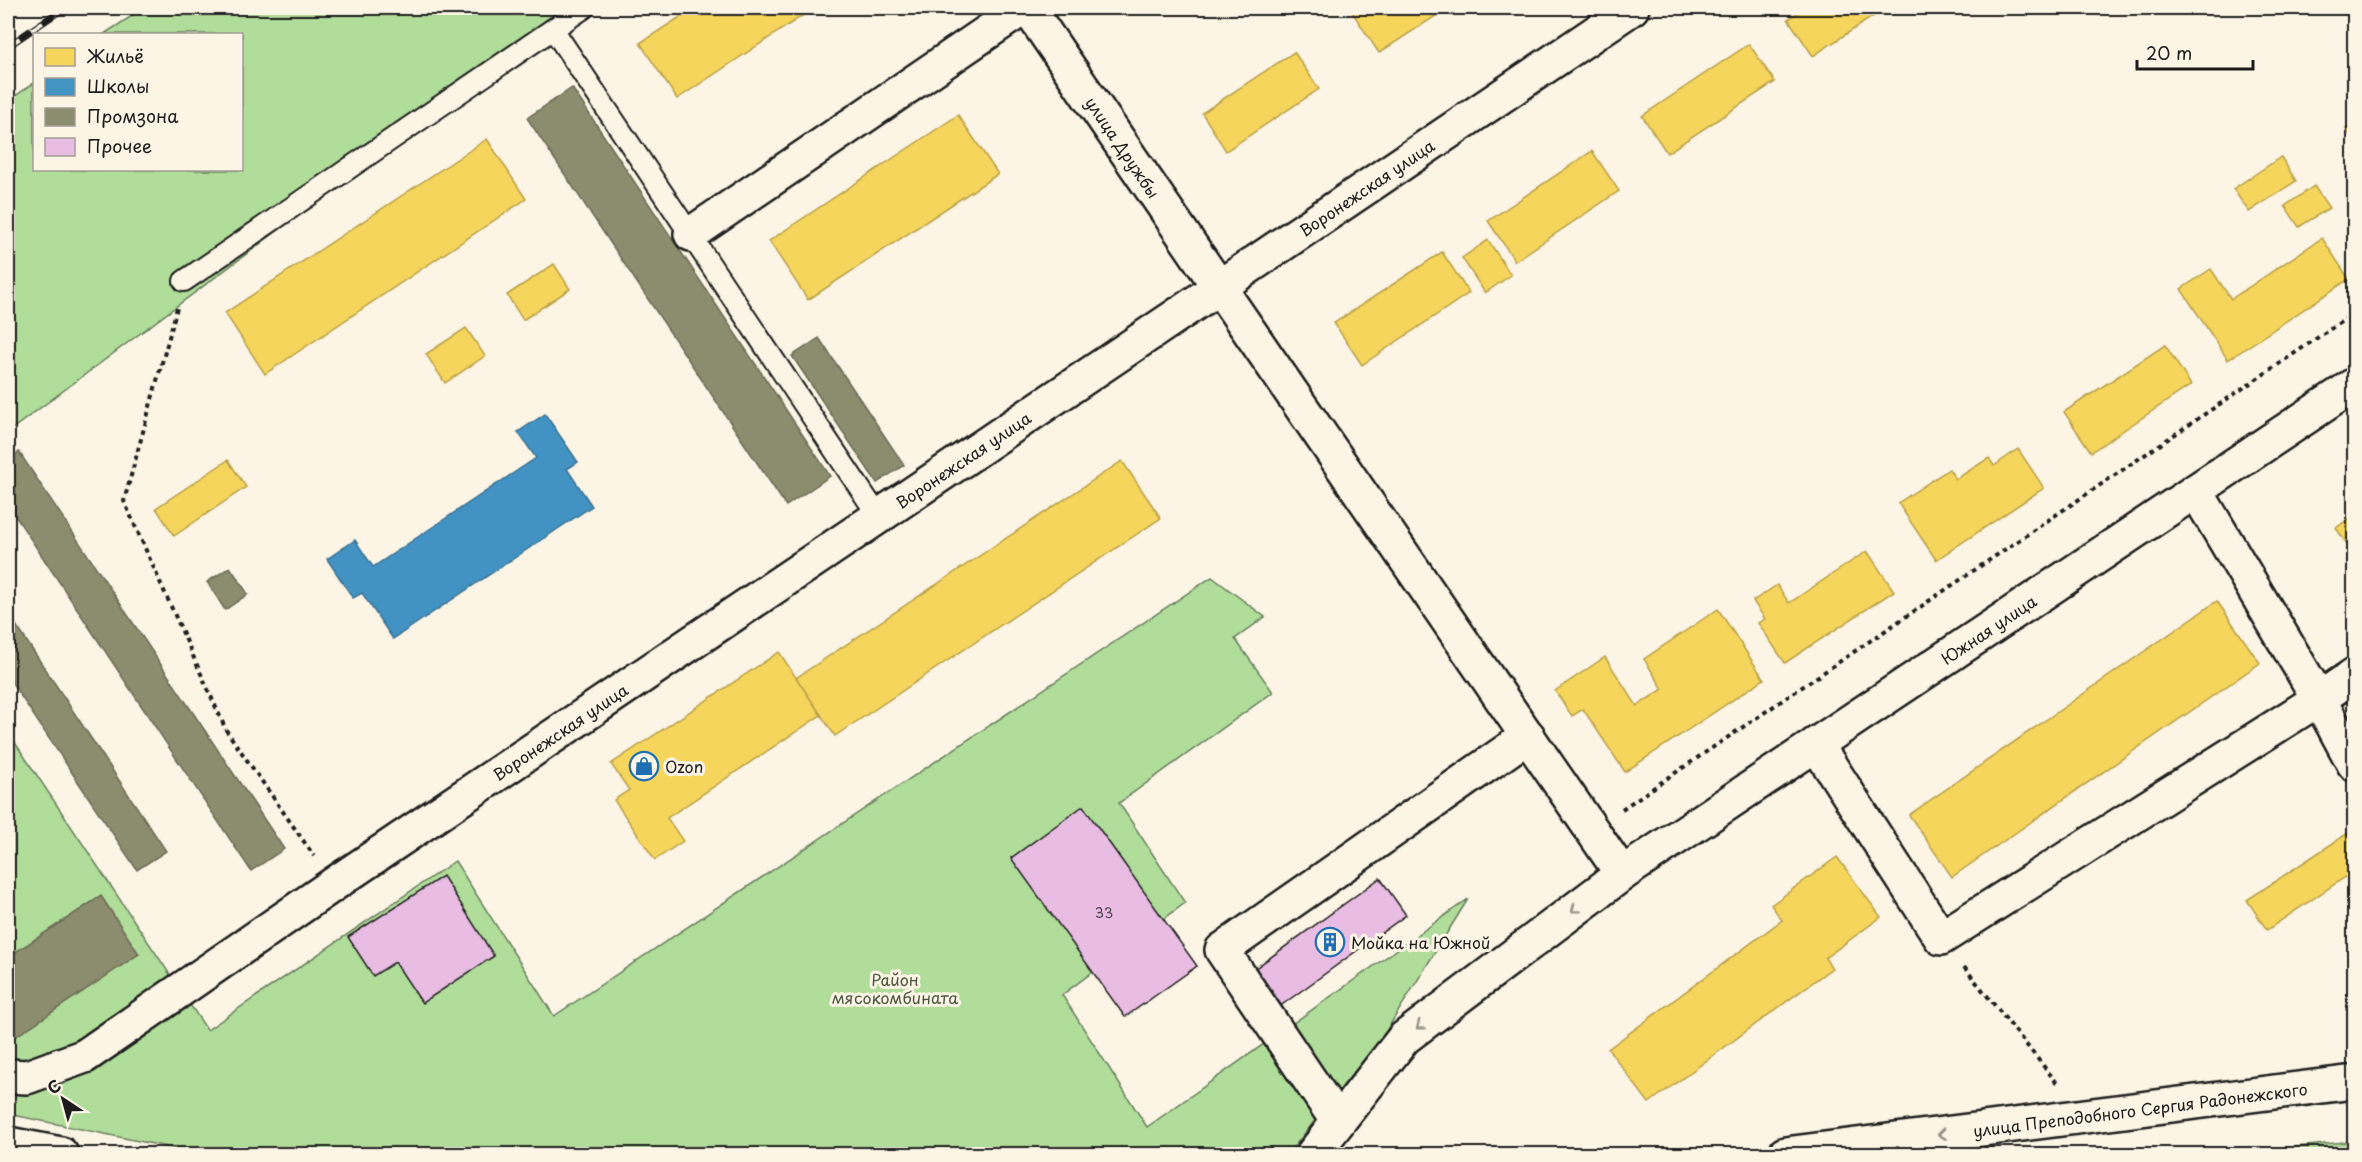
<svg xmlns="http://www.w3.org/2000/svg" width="2362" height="1162" font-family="'Playpen Sans',sans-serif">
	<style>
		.green { fill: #b1dd9b; stroke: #667c5c; stroke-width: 1.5 }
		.homes { fill: #f6d55c; stroke: #b59e49; stroke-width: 1.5 }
		.schools { fill: #4393c3; stroke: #376f91; stroke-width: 1.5 }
		.industry { fill: #8c8c6e; stroke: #6a6a55; stroke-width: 1.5 }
		.building { fill: #e9bde3; stroke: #1c1c1c; stroke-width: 1.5 }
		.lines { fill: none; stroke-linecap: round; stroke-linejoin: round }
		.service-casing { stroke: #1c1c1c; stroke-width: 24 }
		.minor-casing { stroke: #1c1c1c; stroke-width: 38 }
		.tertiary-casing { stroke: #1c1c1c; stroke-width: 38 }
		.secondary-casing { stroke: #1c1c1c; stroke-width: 38 }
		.trunk-casing { stroke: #1c1c1c; stroke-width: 38 }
		.path { stroke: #1c1c1c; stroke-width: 4; stroke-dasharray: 4.5 4.5; stroke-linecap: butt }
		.service { stroke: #fcf5e5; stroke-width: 20 }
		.minor { stroke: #fcf5e5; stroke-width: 33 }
		.tertiary { stroke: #fcf5e5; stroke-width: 33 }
		.secondary { stroke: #fcf5e5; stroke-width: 33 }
		.trunk { stroke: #fcf5e5; stroke-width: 33 }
		.rail-casing { stroke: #1c1c1c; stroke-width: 7 }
		.rail { stroke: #fcf5e5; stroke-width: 4.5; stroke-dasharray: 14; stroke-linecap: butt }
		.oneway { stroke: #97938b }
		.labels { text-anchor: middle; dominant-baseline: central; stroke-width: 6; stroke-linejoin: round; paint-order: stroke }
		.number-label { font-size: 14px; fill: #4f444e }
		.street-label { font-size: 16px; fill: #1c1c1c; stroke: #fcf5e5 }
		.poi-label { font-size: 16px; fill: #1c1c1c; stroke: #fcf5e5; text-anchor: start }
		.park-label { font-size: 16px; fill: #495642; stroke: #fcf5e5 }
	</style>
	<rect width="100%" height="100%" fill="#fcf5e5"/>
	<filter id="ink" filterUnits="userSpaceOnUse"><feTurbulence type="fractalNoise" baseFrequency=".0167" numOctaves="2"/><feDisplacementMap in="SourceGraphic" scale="12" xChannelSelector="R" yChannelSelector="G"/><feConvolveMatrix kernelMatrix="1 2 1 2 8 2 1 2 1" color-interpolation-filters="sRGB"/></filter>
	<g filter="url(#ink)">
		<!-- green -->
		<g class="green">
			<path d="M 144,8 L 576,8 L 8,432 L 8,101 L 34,83 L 34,170 L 242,170 L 242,34 L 104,34 Z"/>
			<path d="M 1212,577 L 1265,617 L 1235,639 L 1273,692 L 1119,803 L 1185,903 L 1062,995 L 1147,1127 L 1468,899 L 1383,1036 L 1288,1154 L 201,1154 L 8,1114 L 8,732 L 207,1030 L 455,861 L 554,1016 Z"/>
			<path d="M 2354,1141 L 2354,1154 L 2227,1154 Z"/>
		</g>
		<!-- homes -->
		<g class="homes">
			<path d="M 694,8 L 814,8 L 677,99 L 640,43 Z"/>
			<path d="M 1358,8 L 1448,8 L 1379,53 L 1352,12 Z"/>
			<path d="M 1805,8 L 1886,8 L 1813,56 L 1788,19 Z"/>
			<path d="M 1749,44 L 1775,82 L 1667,153 L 1642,116 Z"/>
			<path d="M 1294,52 L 1319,89 L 1226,151 L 1202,113 Z"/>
			<path d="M 958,115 L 998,174 L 808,300 L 769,241 Z"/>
			<path d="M 2354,123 L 2354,141 L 2346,129 Z"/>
			<path d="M 487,139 L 526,199 L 265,374 L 225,313 Z"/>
			<path d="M 1592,151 L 1619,191 L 1515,261 L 1488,221 Z"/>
			<path d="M 2281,157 L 2296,181 L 2249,212 L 2233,189 Z"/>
			<path d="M 2314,186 L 2329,208 L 2299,227 L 2285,206 Z"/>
			<path d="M 2322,238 L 2349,279 L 2228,360 L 2181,289 L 2211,269 L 2231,299 Z"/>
			<path d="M 1488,240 L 1511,275 L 1485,293 L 1462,258 Z"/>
			<path d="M 1442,252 L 1469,293 L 1362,365 L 1334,323 Z"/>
			<path d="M 554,264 L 570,289 L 523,320 L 507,295 Z"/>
			<path d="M 466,328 L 485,356 L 445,383 L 426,354 Z"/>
			<path d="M 2165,345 L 2191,385 L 2091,452 L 2064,412 Z"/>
			<path d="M 2018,449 L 2044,488 L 1936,560 L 1898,503 L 1949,469 L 1956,479 L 1989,458 L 1994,466 Z"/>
			<path d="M 228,460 L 246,487 L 174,536 L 156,508 Z"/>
			<path d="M 1122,461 L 1161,518 L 835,736 L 796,678 Z"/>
			<path d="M 2354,515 L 2354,555 L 2336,528 Z"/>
			<path d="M 1867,551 L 1894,591 L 1785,663 L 1758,623 L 1765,619 L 1753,601 L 1777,585 L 1789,603 Z"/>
			<path d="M 2217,601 L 2260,663 L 1952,877 L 1909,815 Z"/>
			<path d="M 1718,609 L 1764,679 L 1625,772 L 1583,709 L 1572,716 L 1555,691 L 1605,657 L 1637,706 L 1663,689 L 1644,659 Z"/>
			<path d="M 779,652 L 821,715 L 667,818 L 683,841 L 655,860 L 614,800 L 629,790 L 611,764 Z"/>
			<path d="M 2348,833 L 2354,842 L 2354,871 L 2267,930 L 2247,900 Z"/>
			<path d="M 1837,857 L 1881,917 L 1825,958 L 1832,968 L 1649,1103 L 1608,1049 L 1782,920 L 1771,905 Z"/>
		</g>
		<!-- schools -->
		<path class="schools" d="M 545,414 L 578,462 L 567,469 L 592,506 L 393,639 L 362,593 L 353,598 L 327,559 L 355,540 L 373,567 L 536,458 L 518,432 Z"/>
		<!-- industry -->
		<g class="industry">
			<path d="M 572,88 L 830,476 L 786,506 L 527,118 Z"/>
			<path d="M 819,338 L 904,465 L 877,483 L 792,356 Z"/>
			<path d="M 19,452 L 284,849 L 251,871 L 8,505 L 8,460 Z"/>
			<path d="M 230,567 L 248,594 L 225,610 L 207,582 Z"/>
			<path d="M 8,613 L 166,851 L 137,870 L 8,677 Z"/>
			<path d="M 101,896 L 139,954 L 12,1039 L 8,1032 L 8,957 Z"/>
		</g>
		<!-- building -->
		<g class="building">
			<path d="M 1083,806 L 1197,966 L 1125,1017 L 1011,858 Z"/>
			<path d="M 443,876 L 494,956 L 422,1003 L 395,962 L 373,976 L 348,937 Z"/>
			<path d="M 1380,878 L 1406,915 L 1279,1007 L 1253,970 Z"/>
		</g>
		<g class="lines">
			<!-- service casing -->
			<g class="service-casing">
				<g id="service">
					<path d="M 584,8 L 553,29 L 879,517"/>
					<path d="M 184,281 L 553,29"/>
				</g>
			</g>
			<!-- minor casing -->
			<g class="minor-casing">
				<g id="minor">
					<path d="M 691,234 L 1023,8"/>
					<path d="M 2354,675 L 2319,699 L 2354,764"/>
					<path d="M 1816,744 L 1941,938 L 2319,699 L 2196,491"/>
					<path id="s1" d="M 8,1076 L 27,1077 L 85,1056 L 334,884 L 1219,287 L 1028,8"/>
					<path id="s2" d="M 1785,1154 L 2354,1082"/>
				</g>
			</g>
			<!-- tertiary casing -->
			<g class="tertiary-casing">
				<g id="tertiary">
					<path id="s3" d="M 1622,874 L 1219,287 L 1632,8"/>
					<path d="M 1338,1122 L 1222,950 L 1528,736"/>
				</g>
			</g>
			<!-- secondary casing -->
			<g class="secondary-casing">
				<g id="secondary">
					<path id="s4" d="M 1313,1154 L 1404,1038 L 1622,874 L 2354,385"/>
				</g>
			</g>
			<!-- trunk casing -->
			<g class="trunk-casing">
				<path id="trunk" d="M 8,1144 L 61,1154"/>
			</g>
			<!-- path -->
			<g class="path">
				<path d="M 177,308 L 124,501 L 226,730 L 314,856"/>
				<path d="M 1622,809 L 2354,313"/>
				<path d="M 1964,967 L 2057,1083"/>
			</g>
			<!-- service -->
			<use href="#service" class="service"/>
			<!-- minor -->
			<use href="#minor" class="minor"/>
			<!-- tertiary -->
			<use href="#tertiary" class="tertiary"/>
			<!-- secondary -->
			<use href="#secondary" class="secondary"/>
			<!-- trunk -->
			<use href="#trunk" class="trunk"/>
			<!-- rail casing -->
			<g class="rail-casing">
				<path id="rail" d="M 8,46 L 64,8"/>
			</g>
			<!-- rail -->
			<use href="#rail" class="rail"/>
		</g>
		<!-- one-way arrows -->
		<defs><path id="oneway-chevron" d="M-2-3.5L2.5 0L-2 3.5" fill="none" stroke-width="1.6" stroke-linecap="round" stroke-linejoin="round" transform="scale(1.5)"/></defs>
		<g class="oneway">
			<use href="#oneway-chevron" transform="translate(1575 909) rotate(143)"/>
			<use href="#oneway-chevron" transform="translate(1420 1026) rotate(143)"/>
			<use href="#oneway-chevron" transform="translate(1942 1134) rotate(173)"/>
		</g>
	</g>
	<!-- icons -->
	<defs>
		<g id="shop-ring" transform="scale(1.5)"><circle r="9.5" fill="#fcf5e5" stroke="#1f6fb2" stroke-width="1.5"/><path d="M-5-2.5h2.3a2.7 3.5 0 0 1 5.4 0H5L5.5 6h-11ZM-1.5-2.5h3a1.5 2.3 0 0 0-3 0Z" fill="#1f6fb2"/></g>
		<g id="building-ring" transform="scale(1.5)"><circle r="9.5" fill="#fcf5e5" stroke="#1f6fb2" stroke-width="1.5"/><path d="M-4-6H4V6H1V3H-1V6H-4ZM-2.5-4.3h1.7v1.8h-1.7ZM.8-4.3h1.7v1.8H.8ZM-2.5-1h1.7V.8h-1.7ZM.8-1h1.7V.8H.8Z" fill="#1f6fb2"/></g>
	</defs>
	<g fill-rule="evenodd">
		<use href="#shop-ring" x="644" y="766"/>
		<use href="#building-ring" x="1330" y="942"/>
	</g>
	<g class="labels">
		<!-- number labels -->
		<g class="number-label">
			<text x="1104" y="912">33</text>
		</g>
		<!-- street labels -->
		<g class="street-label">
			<text transform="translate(1123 147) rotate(56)">улица Дружбы</text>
			<text stroke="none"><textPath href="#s3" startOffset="890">Воронежская улица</textPath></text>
			<text stroke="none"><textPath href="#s1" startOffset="1142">Воронежская улица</textPath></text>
			<text stroke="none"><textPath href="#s4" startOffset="861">Южная улица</textPath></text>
			<text stroke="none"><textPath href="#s1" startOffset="656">Воронежская улица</textPath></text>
			<text stroke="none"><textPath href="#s2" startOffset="358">улица Преподобного Сергия Радонежского</textPath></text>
		</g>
		<!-- poi labels -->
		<g class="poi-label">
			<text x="665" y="766">Ozon</text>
			<text x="1351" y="942">Мойка на Южной</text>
		</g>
		<!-- park labels -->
		<g class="park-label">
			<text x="895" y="979">Район<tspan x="895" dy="18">мясокомбината</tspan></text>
		</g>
	</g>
	<!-- margin -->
	<rect width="2362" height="1162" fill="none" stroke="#fcf5e5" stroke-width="30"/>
	<rect x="15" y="15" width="2332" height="1132" fill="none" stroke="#1c1c1c" stroke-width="2" filter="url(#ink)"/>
	<!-- legend -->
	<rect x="33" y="33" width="210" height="138" fill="#fcf5e5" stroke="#a29e95" stroke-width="1.5"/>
	<rect x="45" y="48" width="30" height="18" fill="#f6d55c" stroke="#a29e95" stroke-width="1.5"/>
	<text x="87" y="63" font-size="18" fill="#1c1c1c">Жильё</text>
	<rect x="45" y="78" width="30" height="18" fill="#4393c3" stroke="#a29e95" stroke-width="1.5"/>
	<text x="87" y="93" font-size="18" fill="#1c1c1c">Школы</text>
	<rect x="45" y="108" width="30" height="18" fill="#8c8c6e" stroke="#a29e95" stroke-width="1.5"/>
	<text x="87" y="123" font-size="18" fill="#1c1c1c">Промзона</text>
	<rect x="45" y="138" width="30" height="18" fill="#e9bde3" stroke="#a29e95" stroke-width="1.5"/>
	<text x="87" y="153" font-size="18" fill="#1c1c1c">Прочее</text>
	<!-- north arrow -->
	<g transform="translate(63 1099) rotate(324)" stroke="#fcf5e5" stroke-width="4.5" paint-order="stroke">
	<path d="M0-4.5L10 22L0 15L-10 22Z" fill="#1c1c1c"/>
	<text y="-9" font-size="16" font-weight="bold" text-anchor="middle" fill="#1c1c1c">С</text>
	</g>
	<!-- scale -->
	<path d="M2137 60v9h116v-9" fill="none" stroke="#1c1c1c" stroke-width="3"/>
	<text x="2146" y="60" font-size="18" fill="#1c1c1c" stroke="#fcf5e5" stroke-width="4.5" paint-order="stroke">20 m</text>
</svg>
